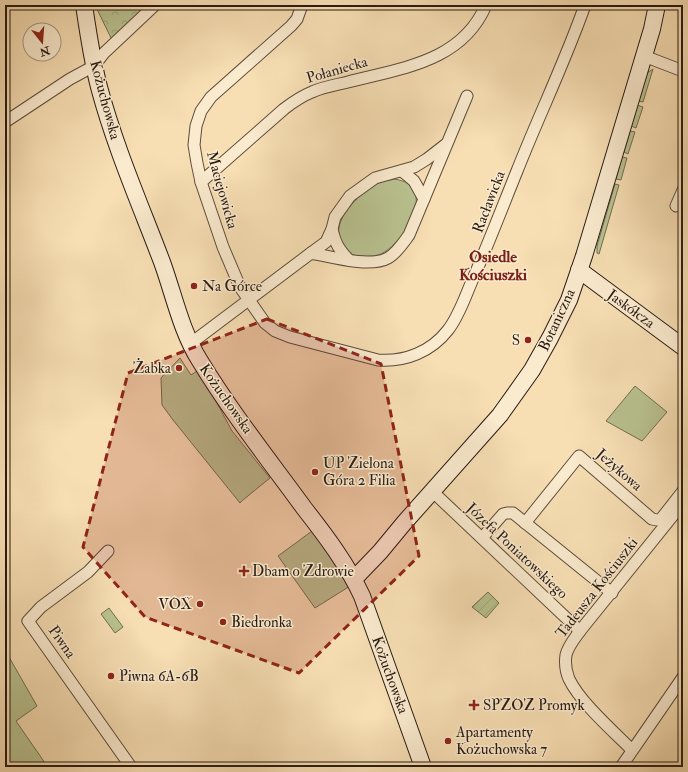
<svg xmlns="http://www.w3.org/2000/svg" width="688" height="772" font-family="'IM FELL Double Pica',serif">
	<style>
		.green { fill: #b9c290; stroke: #706e52 }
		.forest { fill: url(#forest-crowns); stroke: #706e52 }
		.garden { fill: url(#garden-furrows); stroke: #706e52 }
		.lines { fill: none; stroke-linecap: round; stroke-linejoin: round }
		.street-casing { stroke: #5c4c3c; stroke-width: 13 }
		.secondary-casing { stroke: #281b14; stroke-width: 18 }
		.street { stroke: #faeace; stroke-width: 11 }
		.secondary { stroke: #faeace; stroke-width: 16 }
		.marked { fill: #8f2418; fill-opacity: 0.2; stroke: #8f2418; stroke-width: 3; stroke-dasharray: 8 5; stroke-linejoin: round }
		.poi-dot { fill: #8f2418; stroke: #faeace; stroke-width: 1.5 }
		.labels { text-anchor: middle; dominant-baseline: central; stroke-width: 3; stroke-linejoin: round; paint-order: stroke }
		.street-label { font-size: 15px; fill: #281b14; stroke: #faeace }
		.poi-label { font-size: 15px; fill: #281b14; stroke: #faeace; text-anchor: start }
		.neighbourhood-label { font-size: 16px; font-weight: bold; fill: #7a1f14; stroke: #faeace }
	</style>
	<defs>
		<pattern id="forest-crowns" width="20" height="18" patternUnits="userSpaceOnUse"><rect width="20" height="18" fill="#b9c290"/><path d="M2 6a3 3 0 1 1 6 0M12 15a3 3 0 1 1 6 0" fill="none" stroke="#9fa67b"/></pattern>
		<pattern id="garden-furrows" width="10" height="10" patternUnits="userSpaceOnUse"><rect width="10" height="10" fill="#b9c290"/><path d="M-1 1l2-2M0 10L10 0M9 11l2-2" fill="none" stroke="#9fa67b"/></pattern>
	</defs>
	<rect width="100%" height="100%" fill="#f7deb3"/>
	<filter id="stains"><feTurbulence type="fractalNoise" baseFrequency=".005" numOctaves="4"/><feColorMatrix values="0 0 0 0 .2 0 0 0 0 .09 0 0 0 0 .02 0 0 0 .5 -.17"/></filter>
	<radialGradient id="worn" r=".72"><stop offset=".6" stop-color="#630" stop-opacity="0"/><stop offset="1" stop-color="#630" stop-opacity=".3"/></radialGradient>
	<!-- green -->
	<g class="green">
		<path d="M 653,69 L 643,102 L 638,101 L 647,73 Z"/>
		<path d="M 637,105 L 643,107 L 636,128 L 631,126 Z"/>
		<path d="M 630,131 L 635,132 L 628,154 L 624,152 Z"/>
		<path d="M 622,157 L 627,158 L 621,180 L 616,179 Z"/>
		<path d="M 395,179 C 399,180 404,181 407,183 C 409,184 411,187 413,190 C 426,208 398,246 381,254 C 373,258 362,258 354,255 C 348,254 344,248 342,243 C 340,238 338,233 339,228 C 341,211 365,189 380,182 C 385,180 391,180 395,179 Z"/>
		<path d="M 615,184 L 619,185 L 599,254 L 597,253 L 597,246 Z"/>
		<path d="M 180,358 L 191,375 L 197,371 L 217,403 L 232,431 L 270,478 L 243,500 L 240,503 L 173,420 L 162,405 L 161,378 Z"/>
		<path d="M 635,386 L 667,412 L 642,441 L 606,421 Z"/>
		<path d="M 312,531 L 336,564 L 350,586 L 315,608 L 278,556 Z"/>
		<path d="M 109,608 L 123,627 L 115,633 L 101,614 Z"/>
		<path d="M 9,657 L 37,706 L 16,721 L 45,763 L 50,767 L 5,767 L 5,659 Z"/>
	</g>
	<!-- forest -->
	<path class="forest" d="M 95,5 L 150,5 L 112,40 Z"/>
	<!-- garden -->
	<path class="garden" d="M 488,592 L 499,603 L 486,618 L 472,607 Z"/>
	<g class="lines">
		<!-- street casing -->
		<g class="street-casing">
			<g id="street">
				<path d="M 302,5 L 297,19 L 291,26 L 211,97 L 201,111 L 196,126 L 194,145 L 197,163 L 201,182 L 223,247 L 240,287 L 265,323 L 275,331 L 290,337 L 378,360 C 405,362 431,352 448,330 C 459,316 465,297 472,281 C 488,245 502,208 517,171 C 539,115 565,62 585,5"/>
				<path d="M 644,56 L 683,71"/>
				<path d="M 5,122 L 70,79 L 94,66 L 104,53 L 155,5"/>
				<path d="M 402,171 L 414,181 L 424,199"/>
				<path d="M 201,182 L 284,109 C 293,102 302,96 312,92 C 323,87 336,85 348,82 C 401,68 462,62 486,5"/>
				<path d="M 676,206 L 683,190"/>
				<path d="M 332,229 C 335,243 339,250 349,260"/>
				<path d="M 311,253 L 326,242 L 332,229 L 335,217 L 350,196 L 375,178 L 414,167 L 427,159 L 445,145"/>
				<path d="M 190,344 L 311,253 C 332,257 370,268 388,258 C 397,253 403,243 409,235 L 467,96"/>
				<path d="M 433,492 L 580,631"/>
				<path d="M 525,523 L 579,456 L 652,519 L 657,520 L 661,519 L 683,491"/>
				<path d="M 482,538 L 503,514 L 507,513 L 513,513 L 612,593"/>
				<path d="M 108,551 L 88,572 L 41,607 L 28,621 L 131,767"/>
				<path d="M 632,750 C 613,731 580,702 569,679 C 566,672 565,662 566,655 C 568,646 575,638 580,631 L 683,503"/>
				<path d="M 621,767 L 683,677"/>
			</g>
		</g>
		<!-- secondary casing -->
		<g class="secondary-casing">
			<g id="secondary">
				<path d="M 84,5 C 88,32 92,60 99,87 C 115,147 140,204 162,262 C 174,295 181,331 200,361 C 231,412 269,460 304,508 C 326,536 347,564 362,596 L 423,767"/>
				<path d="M 579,270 L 683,347"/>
				<path d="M 354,579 L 380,552 L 404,523 L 500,415 L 532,370 L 550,338 L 569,300 L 584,256 L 652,29 L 657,5"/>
			</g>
		</g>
		<!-- street -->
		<use href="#street" class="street"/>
		<!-- secondary -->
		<use href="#secondary" class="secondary"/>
	</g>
	<!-- marked area -->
	<path class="marked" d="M 267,319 L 381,364 L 419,556 L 299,673 L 145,617 L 83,547 L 128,373 Z"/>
	<!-- markers -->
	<g class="poi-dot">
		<circle cx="194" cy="286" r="4"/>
		<circle cx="528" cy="340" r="4"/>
		<circle cx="179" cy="368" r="4"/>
		<circle cx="315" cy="472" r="4"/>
		<path d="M242 565h4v4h4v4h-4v4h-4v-4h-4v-4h4z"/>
		<circle cx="200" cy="604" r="4"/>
		<circle cx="223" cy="622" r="4"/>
		<circle cx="111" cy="676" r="4"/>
		<path d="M472 699h4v4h4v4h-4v4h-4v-4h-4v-4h4z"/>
		<circle cx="448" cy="741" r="4"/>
	</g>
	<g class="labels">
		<!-- street labels -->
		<g class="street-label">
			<text transform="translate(337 70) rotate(-16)">Połaniecka</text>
			<text transform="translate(105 100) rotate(75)">Kożuchowska</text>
			<text transform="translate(222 190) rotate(74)">Maciejowicka</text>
			<text transform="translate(489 202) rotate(-69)">Racławicka</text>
			<text transform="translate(631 309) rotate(36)">Jaskółcza</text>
			<text transform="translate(557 320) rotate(-65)">Botaniczna</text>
			<text transform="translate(226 399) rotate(55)">Kożuchowska</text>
			<text transform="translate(619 470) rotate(41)">Jeżykowa</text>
			<text transform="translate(517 551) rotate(43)">Józefa Poniatowskiego</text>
			<text transform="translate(597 588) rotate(-52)">Tadeusza Kościuszki</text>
			<text transform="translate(62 642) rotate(55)">Piwna</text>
			<text transform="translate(390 675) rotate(70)">Kożuchowska</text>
		</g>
		<!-- poi labels -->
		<g class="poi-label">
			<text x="202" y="286">Na Górce</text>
			<text x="520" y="340" text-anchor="end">S</text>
			<text x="171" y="368" text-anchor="end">Żabka</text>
			<text x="323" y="463">UP Zielona<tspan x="323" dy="17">Góra 2 Filia</tspan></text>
			<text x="252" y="571">Dbam o Zdrowie</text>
			<text x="192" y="604" text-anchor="end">VOX</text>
			<text x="231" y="622">Biedronka</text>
			<text x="119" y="676">Piwna 6A-6B</text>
			<text x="483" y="705">SPZOZ Promyk</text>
			<text x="456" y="732">Apartamenty<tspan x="456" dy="17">Kożuchowska 7</tspan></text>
		</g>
		<!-- neighbourhood labels -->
		<g class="neighbourhood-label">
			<text x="493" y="257">Osiedle<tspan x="493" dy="18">Kościuszki</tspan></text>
		</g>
	</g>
	<!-- margin -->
	<rect width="688" height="772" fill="none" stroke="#f7deb3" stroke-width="20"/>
	<rect x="6" y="6" width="676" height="760" fill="none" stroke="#281b14" stroke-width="2"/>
	<rect x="10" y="10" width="668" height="752" fill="none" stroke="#281b14"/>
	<!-- north arrow -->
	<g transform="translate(42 42) rotate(163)"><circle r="19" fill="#faeace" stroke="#a69784"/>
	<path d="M0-3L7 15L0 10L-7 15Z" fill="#8f2418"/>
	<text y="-6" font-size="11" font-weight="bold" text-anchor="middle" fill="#281b14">N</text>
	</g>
	<rect width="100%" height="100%" filter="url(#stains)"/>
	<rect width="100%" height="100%" fill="url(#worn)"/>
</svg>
